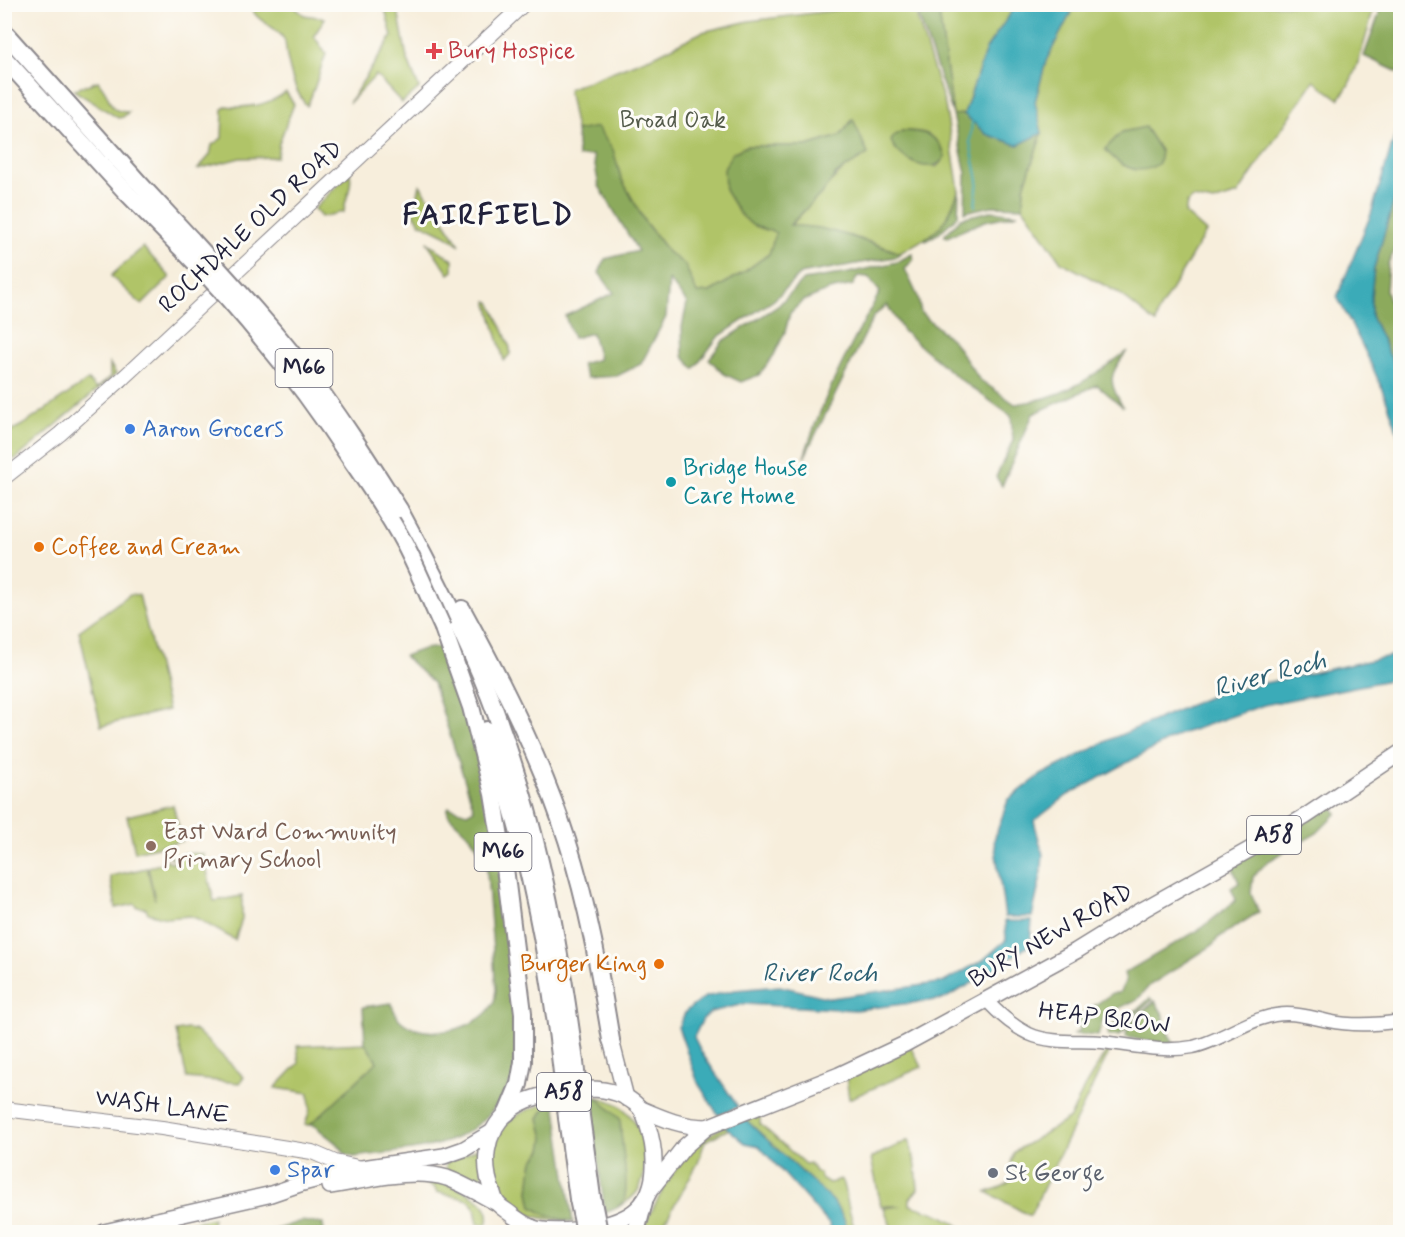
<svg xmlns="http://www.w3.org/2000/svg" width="1405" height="1237" font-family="Mynerve,sans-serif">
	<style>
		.green { fill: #b0c468; stroke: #697352; stroke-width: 1.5; fill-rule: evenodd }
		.forest { fill: #8caa5c; stroke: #57664c; stroke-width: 1.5 }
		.water { fill: #3babb8; stroke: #2e667a; stroke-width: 1.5 }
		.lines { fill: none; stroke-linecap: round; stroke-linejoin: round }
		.stream { stroke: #3babb8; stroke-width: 2 }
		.tertiary-casing { stroke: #8c888c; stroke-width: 15 }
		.secondary-casing { stroke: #8c888c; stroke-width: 16 }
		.trunk-casing { stroke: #8c888c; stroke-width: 18 }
		.motorway-casing { stroke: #8c888c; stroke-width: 20 }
		.tertiary { stroke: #fff; stroke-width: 12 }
		.secondary { stroke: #fff; stroke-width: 14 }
		.trunk { stroke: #fff; stroke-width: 15 }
		.motorway { stroke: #fff; stroke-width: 16 }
		.motorway-bridge-casing { stroke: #8c888c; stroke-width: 20; stroke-linecap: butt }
		.motorway-bridge { stroke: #fff; stroke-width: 16 }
		.health-dot { fill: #e0444e; stroke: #fdfcf7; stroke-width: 2 }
		.shop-dot { fill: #3f7fe0; stroke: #fdfcf7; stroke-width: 2 }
		.culture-dot { fill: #0f9aa8; stroke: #fdfcf7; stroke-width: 2 }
		.food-dot { fill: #e8710a; stroke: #fdfcf7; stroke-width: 2 }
		.education-dot { fill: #8d6e63; stroke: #fdfcf7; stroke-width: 2 }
		.worship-dot { fill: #6b7280; stroke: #fdfcf7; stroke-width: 2 }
		.labels { text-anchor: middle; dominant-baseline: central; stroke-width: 6; stroke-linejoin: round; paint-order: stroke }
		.shield { fill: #fdfcf7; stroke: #646373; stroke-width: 1.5 }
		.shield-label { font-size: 22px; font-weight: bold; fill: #22223b }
		.health-label { font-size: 24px; fill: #be3a42; stroke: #fdfcf7; text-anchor: start }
		.park-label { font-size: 24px; fill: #545b4b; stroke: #fdfcf7 }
		.street-label { font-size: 24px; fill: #22223b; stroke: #fdfcf7 }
		.shop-label { font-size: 24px; fill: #366cbe; stroke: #fdfcf7; text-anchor: start }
		.culture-label { font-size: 24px; fill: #0d838f; stroke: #fdfcf7; text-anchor: start }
		.food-label { font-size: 24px; fill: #c56008; stroke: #fdfcf7; text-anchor: start }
		.education-label { font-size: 24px; fill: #785e54; stroke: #fdfcf7; text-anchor: start }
		.worship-label { font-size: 24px; fill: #5b616d; stroke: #fdfcf7; text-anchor: start }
		.water-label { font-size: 26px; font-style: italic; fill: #2d6073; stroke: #fdfcf7 }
		.district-label { font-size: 30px; font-weight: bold; letter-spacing: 1.5px; fill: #22223b; stroke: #fdfcf7 }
	</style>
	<rect width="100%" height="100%" fill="#fdfcf7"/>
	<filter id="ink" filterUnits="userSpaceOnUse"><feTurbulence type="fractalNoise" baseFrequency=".0167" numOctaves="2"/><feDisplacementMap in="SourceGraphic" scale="12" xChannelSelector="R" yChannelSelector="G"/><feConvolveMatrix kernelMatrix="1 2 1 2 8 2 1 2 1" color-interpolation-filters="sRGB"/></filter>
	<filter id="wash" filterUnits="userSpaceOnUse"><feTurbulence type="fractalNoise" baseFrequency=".008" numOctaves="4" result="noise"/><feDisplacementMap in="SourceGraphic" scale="24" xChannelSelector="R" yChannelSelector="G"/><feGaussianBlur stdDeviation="1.35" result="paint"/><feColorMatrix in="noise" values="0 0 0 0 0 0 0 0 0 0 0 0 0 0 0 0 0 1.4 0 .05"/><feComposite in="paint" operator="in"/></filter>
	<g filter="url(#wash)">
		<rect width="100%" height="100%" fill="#f7eedc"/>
		<!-- green -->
		<g class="green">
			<path d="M 251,5 L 292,5 L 304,15 L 325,18 L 314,36 L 326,54 C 319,72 315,90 307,106 C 295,92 291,76 287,57 C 286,52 286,43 284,39 C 276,25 253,21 251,5 Z"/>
			<path d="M 384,5 L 397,5 L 407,58 L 419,88 L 402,103 L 376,75 L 349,103 L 392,36 Z"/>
			<path d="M 879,5 L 913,5 L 945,105 L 959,190 L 947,219 L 938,231 L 900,253 C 864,238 828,229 790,226 C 811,206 828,180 851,164 L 853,120 L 840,136 L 807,146 L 747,146 L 732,153 L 724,169 L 776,232 L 770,253 L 741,274 L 710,292 L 696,293 L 685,265 L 668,252 L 645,222 L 621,178 L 613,150 L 597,128 L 576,131 L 568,89 L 658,54 L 702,32 L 749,21 ZM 902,131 C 931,131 930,133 945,156 L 941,163 L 936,167 Z"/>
			<path d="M 938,5 L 1017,5 L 986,49 L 964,114 L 953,115 Z"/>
			<path d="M 1075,5 L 1375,5 C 1367,30 1357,80 1339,99 L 1314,81 L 1238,194 L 1213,202 L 1193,198 L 1187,203 L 1185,213 L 1206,232 L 1158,312 L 1156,323 L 1117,292 L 1061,262 L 1023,207 L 1024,187 L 1042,133 L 1035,102 L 1046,61 Z"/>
			<path d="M 98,81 C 101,85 105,90 107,95 C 113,109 112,111 129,112 L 123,117 L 118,118 L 73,90 Z"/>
			<path d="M 286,92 L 294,104 L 279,143 L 277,157 L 240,158 L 198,169 L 210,155 L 212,145 L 222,138 L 223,109 L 226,106 C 249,109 268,105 286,92 Z"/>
			<path d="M 350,173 C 353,188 345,197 344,212 L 321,217 L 314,209 Z"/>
			<path d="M 420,185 L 460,245 L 445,235 L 420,223 L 414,213 Z"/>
			<path d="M 427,242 L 453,260 L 453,271 L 449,274 Z"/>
			<path d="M 143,247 L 170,277 L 142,305 L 111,276 Z"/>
			<path d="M 487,301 L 490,302 L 504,332 L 510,348 L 510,354 L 504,361 Z"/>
			<path d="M 110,364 L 116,374 L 16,459 L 9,458 L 5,443 L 5,434 L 26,423 L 88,380 L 96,389 L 110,377 Z"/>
			<path d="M 130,594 L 139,595 L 168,710 L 101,726 L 79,631 Z"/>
			<path d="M 173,805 L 182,841 L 135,852 L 127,816 Z"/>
			<path d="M 187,853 L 203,854 L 214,901 L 242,896 L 242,919 L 235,940 L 198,919 L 190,916 L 166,918 L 148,913 L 146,908 L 137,907 L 135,904 L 116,908 L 110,876 L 147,868 L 155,900 L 148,867 L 165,863 L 165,859 L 173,863 L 177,861 L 170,857 Z"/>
			<path d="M 187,1029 L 194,1030 L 202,1036 L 244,1077 L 240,1083 L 187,1078 L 176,1031 Z"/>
			<path d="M 365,1043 L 378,1062 L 310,1125 L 305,1125 L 310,1109 L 309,1093 L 275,1088 L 299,1063 L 297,1046 Z"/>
			<path d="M 911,1047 L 922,1067 L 849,1099 L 846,1076 Z"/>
			<path d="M 1107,1050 L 1110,1050 L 1030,1216 L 987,1192 C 1000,1187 1010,1186 1016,1173 L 1011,1163 L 1014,1152 L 1070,1118 L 1084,1088 Z"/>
			<path d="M 589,1095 C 602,1098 617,1101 627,1112 C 644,1129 650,1165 640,1187 C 635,1198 624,1203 615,1209 L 623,1201 L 624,1171 L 620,1119 Z"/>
			<path d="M 555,1102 L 546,1107 L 539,1118 L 544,1138 L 542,1150 L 533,1161 L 529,1192 L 546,1215 L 573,1222 C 560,1220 544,1220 531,1215 C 497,1203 482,1154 505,1126 C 518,1111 537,1106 555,1102 Z"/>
			<path d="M 760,1114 L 760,1124 L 805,1164 L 810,1163 L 816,1173 L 820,1173 L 821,1178 L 829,1183 L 842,1180 L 855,1232 L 849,1232 L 843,1217 L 833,1201 L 745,1119 Z"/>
			<path d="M 725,1126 L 729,1129 L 705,1141 L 698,1163 L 659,1232 L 641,1232 C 661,1192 682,1146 725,1126 Z"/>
			<path d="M 909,1140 L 916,1166 L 918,1189 L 910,1199 L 910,1205 C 930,1211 946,1215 963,1229 L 961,1232 L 893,1232 L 884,1208 L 901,1206 L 881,1206 L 871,1158 Z"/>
			<path d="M 481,1147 L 483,1184 L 480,1186 L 462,1175 L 446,1171 L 446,1163 Z"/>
			<path d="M 429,1179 L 435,1179 C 453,1187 493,1197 488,1222 L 485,1225 L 478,1224 L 475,1209 L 469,1200 L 437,1192 L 434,1187 L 429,1186 Z"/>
			<path d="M 213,1218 L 211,1232 L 148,1232 Z"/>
		</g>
		<!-- forest -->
		<g class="forest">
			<path d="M 915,5 L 938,5 L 953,115 L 964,114 L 986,134 L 1018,145 L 1042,133 L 1024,187 L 1023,207 L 992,206 L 965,212 L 966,173 L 953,115 Z"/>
			<path d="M 1379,5 L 1400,5 L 1400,73 L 1364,56 L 1379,14 Z"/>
			<path d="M 853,119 L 868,154 L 836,174 L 823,192 L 790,225 L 820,228 L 850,236 L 900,253 L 895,257 L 800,274 L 774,300 L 718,337 L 694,369 L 683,356 L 682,327 L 687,303 L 669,280 L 666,317 L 641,364 L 617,376 L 587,378 L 581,364 L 599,359 L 592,333 L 573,338 L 565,316 L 614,293 L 599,273 L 605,259 L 638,251 L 599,186 L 593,155 L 578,157 L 576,131 L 597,127 L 613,150 L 621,178 L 645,222 L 668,252 L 685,265 L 697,293 L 710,292 L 741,274 L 769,254 L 776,233 L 752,225 L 739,213 L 725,190 L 724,169 L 732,153 L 747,146 L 807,146 L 840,136 Z"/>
			<path d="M 1145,127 L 1161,152 L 1159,163 C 1139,178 1119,166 1105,149 L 1122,132 Z"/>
			<path d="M 902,131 C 922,131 939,134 945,156 C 934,179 898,159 891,141 L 894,136 Z"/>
			<path d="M 1400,180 L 1400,235 L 1398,244 L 1388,264 L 1386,291 L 1400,330 L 1400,383 L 1398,373 L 1371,315 L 1371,296 L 1374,268 Z"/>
			<path d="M 959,190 L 958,216 L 939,233 L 926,241 L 924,239 C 947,226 949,213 959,190 Z"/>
			<path d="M 991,211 L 1018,214 L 985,221 L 947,237 L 944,236 L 961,218 Z"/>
			<path d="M 1400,249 L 1400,314 C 1391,289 1390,274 1400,249 Z"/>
			<path d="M 912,254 L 913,259 L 905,269 L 918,297 L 921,313 L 954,342 L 979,379 L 1015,404 C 1062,399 1091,378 1127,351 C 1109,377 1107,378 1123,407 L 1097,385 L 1033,414 L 1002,486 L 996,477 L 1013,440 L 1011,416 L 958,378 L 903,331 L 887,305 L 874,316 L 804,458 C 820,402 851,344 880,292 L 868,277 L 858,276 L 853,285 L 829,290 L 803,301 L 790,313 L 785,332 L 774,355 L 759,375 L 741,382 L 724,374 L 709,359 L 723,341 L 778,306 L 803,280 L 848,273 L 897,262 Z"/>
			<path d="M 440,647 C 460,701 481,755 491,812 C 497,845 500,878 504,911 C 512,971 519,1023 513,1083 L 510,1083 C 476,1152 421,1148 354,1157 L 345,1154 C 339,1141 325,1137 316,1126 L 310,1125 L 377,1062 L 365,1043 L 363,1007 L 391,1003 C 393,1008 396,1016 400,1020 C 423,1042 478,1031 493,1004 C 495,1000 495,994 496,990 L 486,860 L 470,836 L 449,816 L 447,810 L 449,807 L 467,813 L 474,809 L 433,683 L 404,656 L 423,649 Z"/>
			<path d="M 1331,806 L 1337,813 L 1317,833 L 1267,862 L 1253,877 L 1251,893 L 1259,912 L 1218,938 L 1213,945 L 1150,985 L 1138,999 L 1111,1012 L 1103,1020 L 1098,1036 L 1074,1034 L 1080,1030 L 1077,1017 L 1113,993 L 1119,993 L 1126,981 L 1124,973 L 1202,928 L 1236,900 L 1231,888 L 1239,883 L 1233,869 L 1235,864 Z"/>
			<path d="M 1150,998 L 1152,1000 L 1135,1015 L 1123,1033 L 1120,1033 L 1119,1036 L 1109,1036 L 1108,1032 C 1113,1021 1125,1018 1135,1011 C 1140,1008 1145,1003 1150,998 Z"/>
			<path d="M 1155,1001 L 1164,1016 L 1164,1025 L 1174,1044 L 1160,1044 L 1126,1037 C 1126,1024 1144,1011 1155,1001 Z"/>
			<path d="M 589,1095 L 599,1099 L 620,1119 C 620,1138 630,1185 624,1200 C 621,1207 612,1210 605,1213 Z"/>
			<path d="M 555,1102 L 573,1222 L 546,1215 L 532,1207 L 529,1192 L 531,1173 L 533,1161 L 542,1150 L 544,1138 L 539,1118 L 546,1107 Z"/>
			<path d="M 301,1221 L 323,1224 L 324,1232 L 268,1232 Z"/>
		</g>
		<!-- water -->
		<g class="water">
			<path d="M 1017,4 L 1075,5 L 1046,61 L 1035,102 L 1042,133 L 1018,145 L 986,134 L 964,114 L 986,49 Z"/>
			<path d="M 1398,125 L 1400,126 L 1400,180 L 1374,268 L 1371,296 L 1371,316 L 1398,373 L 1400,383 L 1400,441 C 1386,390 1362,344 1337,297 L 1371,214 Z"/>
			<path d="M 1400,654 L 1400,678 L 1264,705 L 1178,735 L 1068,795 L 1034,821 L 1043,855 L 1041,876 L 1032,917 L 1005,917 L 994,840 L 1008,800 L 1041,775 L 1111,739 L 1218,693 Z"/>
			<path d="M 1005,921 L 1032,921 L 1030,945 L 974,982 L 944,999 L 855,1010 L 744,1004 L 711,1012 L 703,1019 L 694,1037 L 702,1053 L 738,1107 L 718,1115 L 698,1083 L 678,1027 L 686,1011 L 705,997 L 734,990 L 780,986 L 831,998 L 944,982 L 983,960 L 1006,940 Z"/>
			<path d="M 745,1119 L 833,1201 L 843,1217 L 849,1232 L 831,1232 L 829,1224 L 759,1146 L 745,1143 L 725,1126 Z"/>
		</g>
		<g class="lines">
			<!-- stream -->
			<path class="stream" d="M 972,122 L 970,142 L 978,180 L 975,206"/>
		</g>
	</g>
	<g filter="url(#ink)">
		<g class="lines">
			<!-- tertiary casing -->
			<g class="tertiary-casing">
				<path id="tertiary" d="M 986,1000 C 998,1013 1013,1026 1029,1034 C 1051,1044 1079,1040 1102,1042 C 1132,1045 1162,1053 1193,1047 C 1225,1040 1253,1014 1287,1014 C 1301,1014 1314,1018 1328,1021 C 1352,1026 1376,1025 1400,1021"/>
			</g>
			<!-- secondary casing -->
			<g class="secondary-casing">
				<g id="secondary">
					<path d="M 4,478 L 60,434 L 124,377 L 524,4"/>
					<path d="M 4,1109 L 162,1128 L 312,1152 L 335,1162 L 362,1168"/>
				</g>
			</g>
			<!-- trunk casing -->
			<g class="trunk-casing">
				<g id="trunk">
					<path d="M 611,1040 L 626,1098"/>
					<path d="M 589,1089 C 607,1089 626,1094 639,1107 C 643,1111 645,1118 647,1123 C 656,1150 660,1188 637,1209 C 617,1228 563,1234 537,1229 C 527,1227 521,1221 513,1216 C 509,1212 503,1209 499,1205 C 496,1202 494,1197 493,1193 C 482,1166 484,1133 507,1113 C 528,1093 561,1093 589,1089 Z"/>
					<path d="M 641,1109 C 664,1119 683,1127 707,1127"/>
					<path d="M 330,1186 C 365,1181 413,1167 447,1178 C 464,1184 481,1195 497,1203"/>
					<path d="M 651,1189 L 684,1147 L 707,1127 L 839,1075 L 905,1044 L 986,1000 L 1076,951 L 1144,909 L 1256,846 L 1306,816 L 1400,753"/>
					<path d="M 104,1232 L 268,1195 L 303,1183 L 362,1168 L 444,1156 L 464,1149 L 494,1131"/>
				</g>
			</g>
			<!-- motorway casing -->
			<g class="motorway-casing">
				<g id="motorway">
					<path d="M 4,32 L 139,183 L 192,240"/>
					<path d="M 4,58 L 127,193 L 180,247"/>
					<path d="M 399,509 C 428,563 456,617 480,673 C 532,797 558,929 575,1062"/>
					<path d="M 462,609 C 503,684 541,759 567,840 C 588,905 600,973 611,1040"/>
					<path d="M 443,628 L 471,707 L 493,794 L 505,868 L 523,1013 L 523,1062 L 519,1084 L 507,1113"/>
					<path d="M 487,730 C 526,839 548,950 561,1064"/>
					<path d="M 581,1116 L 592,1197"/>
					<path d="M 567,1118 L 578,1199"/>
					<path d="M 532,1228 L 534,1232"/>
					<path d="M 636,1232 L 644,1202"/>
				</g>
			</g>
			<!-- tertiary -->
			<use href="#tertiary" class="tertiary"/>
			<!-- secondary -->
			<use href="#secondary" class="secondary"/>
			<!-- trunk -->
			<use href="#trunk" class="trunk"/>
			<!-- motorway -->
			<use href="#motorway" class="motorway"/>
			<!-- motorway-bridge casing -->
			<g class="motorway-bridge-casing">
				<g id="motorway-bridge">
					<path d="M 192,240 C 229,281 267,321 301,365 C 337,411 368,460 399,509"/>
					<path d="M 180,247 C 246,314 303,386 354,464 C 372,490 390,517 405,545 C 419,572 430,600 443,628"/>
					<path d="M 575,1062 L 581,1116"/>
					<path d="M 561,1064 L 567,1118"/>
					<path d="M 592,1197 L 599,1232"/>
					<path d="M 578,1199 L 585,1232"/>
				</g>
			</g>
			<!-- motorway-bridge -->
			<use href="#motorway-bridge" class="motorway-bridge"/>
		</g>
	</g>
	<!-- markers -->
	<path class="health-dot" d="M431 42h6v6h6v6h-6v6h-6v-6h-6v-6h6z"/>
	<g class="shop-dot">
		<circle cx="130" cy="429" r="6"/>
		<circle cx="275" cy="1170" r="6"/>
	</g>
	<circle class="culture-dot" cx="671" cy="482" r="6"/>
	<g class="food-dot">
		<circle cx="39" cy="547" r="6"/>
		<circle cx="659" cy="964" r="6"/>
	</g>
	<circle class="education-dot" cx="151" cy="846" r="6"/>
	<circle class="worship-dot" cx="993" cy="1173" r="6"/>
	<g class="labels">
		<!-- shield labels -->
		<g class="shield">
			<rect x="275.5" y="349" width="57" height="38" rx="4.5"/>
			<rect x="1247" y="816" width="54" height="38" rx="4.5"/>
			<rect x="474.5" y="833" width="57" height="38" rx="4.5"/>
			<rect x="537" y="1073" width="54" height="38" rx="4.5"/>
		</g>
		<g class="shield-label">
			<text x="304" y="368">M66</text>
			<text x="1274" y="835">A58</text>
			<text x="503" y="852">M66</text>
			<text x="564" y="1092">A58</text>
		</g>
		<!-- health labels -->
		<g class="health-label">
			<text x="448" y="51">Bury Hospice</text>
		</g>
		<!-- park labels -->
		<g class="park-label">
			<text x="673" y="120">Broad Oak</text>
		</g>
		<!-- street labels -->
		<g class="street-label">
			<text transform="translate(251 227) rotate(-43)">ROCHDALE OLD ROAD</text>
			<text transform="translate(1051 936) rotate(-30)">BURY NEW ROAD</text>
			<text transform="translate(1104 1019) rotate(7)">HEAP BROW</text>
			<text transform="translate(162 1107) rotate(8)">WASH LANE</text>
		</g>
		<!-- shop labels -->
		<g class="shop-label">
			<text x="142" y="429">Aaron Grocers</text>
			<text x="287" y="1170">Spar</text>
		</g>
		<!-- culture labels -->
		<g class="culture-label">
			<text x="683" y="468">Bridge House<tspan x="683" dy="28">Care Home</tspan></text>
		</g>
		<!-- food labels -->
		<g class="food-label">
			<text x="51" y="547">Coffee and Cream</text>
			<text x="647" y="964" text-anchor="end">Burger King</text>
		</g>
		<!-- education labels -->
		<g class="education-label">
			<text x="163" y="832">East Ward Community<tspan x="163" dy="28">Primary School</tspan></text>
		</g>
		<!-- worship labels -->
		<g class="worship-label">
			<text x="1005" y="1173">St George</text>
		</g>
		<!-- water labels -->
		<g class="water-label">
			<text transform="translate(1270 675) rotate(-15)">River Roch</text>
			<text x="820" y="974">River Roch</text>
		</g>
		<!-- district labels -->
		<g class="district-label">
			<text x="488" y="215">FAIRFIELD</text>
		</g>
	</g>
	<!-- margin -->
	<rect width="1405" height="1237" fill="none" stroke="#fdfcf7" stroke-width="24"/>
</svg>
